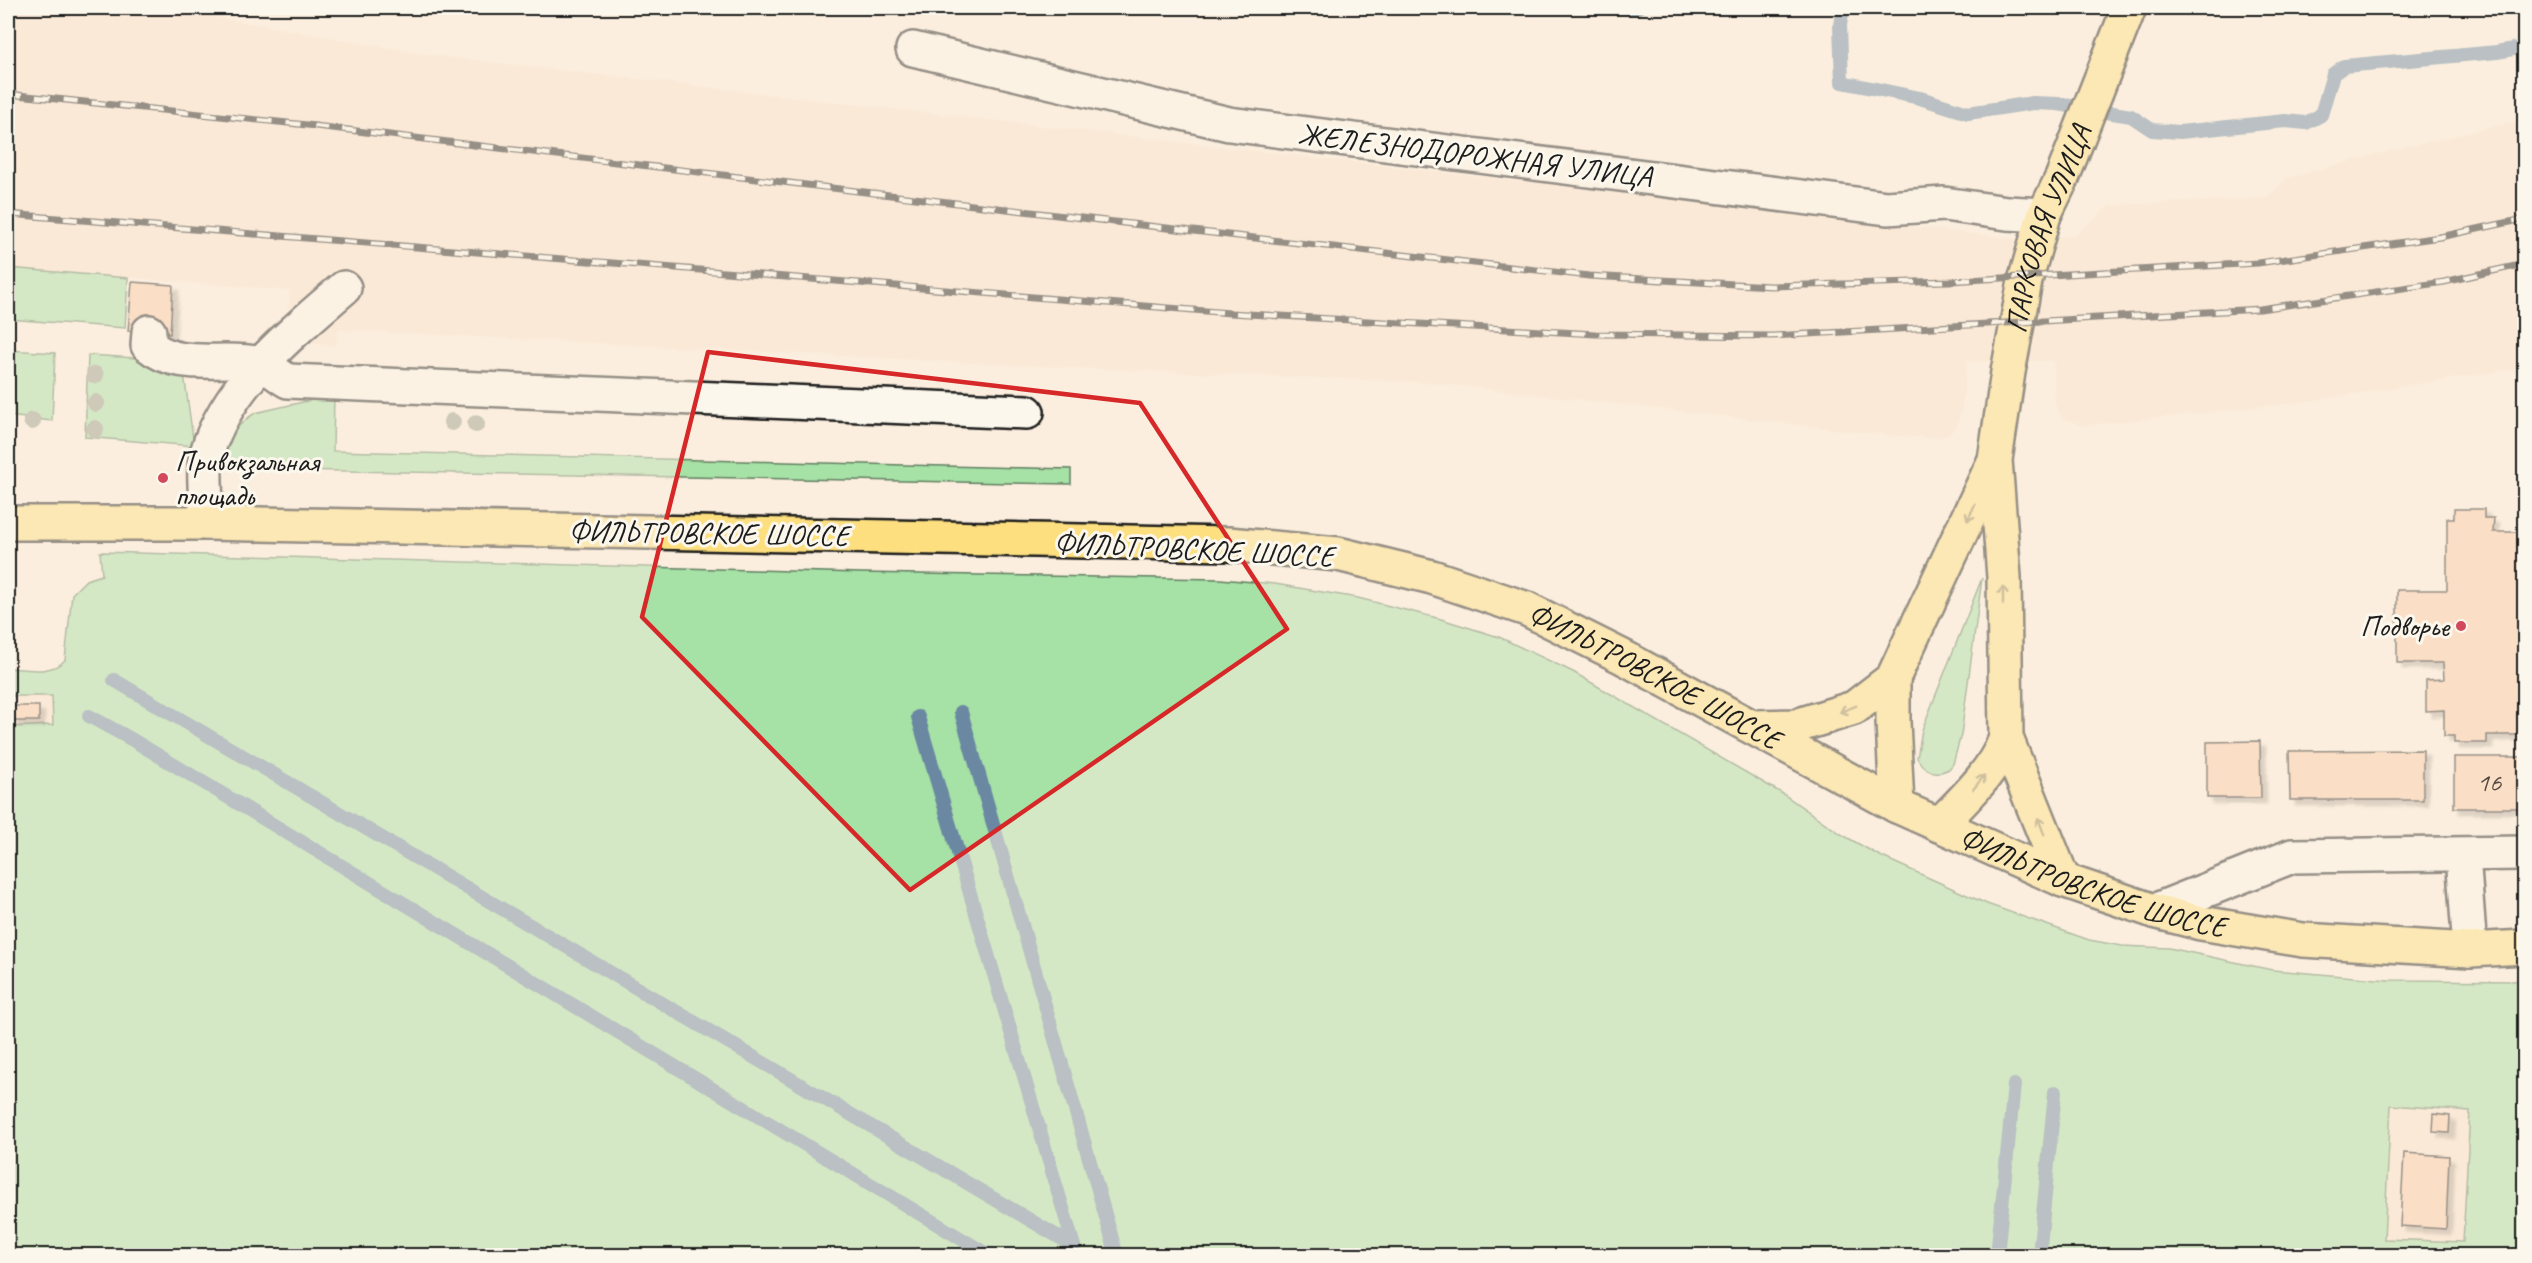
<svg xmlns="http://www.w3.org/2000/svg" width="2532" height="1263" font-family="Caveat,sans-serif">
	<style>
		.built { fill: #fae3ce }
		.green { fill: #a6e1a6; stroke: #617e61; stroke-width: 1.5; fill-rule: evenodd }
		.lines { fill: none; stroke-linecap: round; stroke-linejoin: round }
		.stream { stroke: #6b88a2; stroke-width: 14 }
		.building { fill: #f9caa8; stroke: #1c1c1c; stroke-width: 1.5; filter: url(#shadow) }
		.minor-casing { stroke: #1c1c1c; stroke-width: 38 }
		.major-casing { stroke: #1c1c1c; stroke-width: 38 }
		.minor { stroke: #fbf7ec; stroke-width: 33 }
		.major { stroke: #fddf80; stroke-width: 33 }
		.rail-casing { stroke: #1c1c1c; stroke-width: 7 }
		.rail { stroke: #fbf7ec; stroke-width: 4.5; stroke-dasharray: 14; stroke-linecap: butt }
		.tree { fill: #979b8a }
		.oneway { stroke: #988753 }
		.marked { fill: none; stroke: #d62828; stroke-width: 4.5; stroke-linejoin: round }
		.poi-dot { fill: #d1495b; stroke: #fbf7ec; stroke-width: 2 }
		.labels { text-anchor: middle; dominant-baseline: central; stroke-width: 6; stroke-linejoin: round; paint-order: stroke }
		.number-label { font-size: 27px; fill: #53483f }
		.street-label { font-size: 30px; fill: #1c1c1c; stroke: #fbf7ec }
		.poi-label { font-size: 30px; fill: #1c1c1c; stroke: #fbf7ec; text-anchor: start }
	</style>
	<defs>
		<filter id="shadow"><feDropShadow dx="5.5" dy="5.5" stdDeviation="1.5" flood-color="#0004"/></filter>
	</defs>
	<rect width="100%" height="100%" fill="#fbeede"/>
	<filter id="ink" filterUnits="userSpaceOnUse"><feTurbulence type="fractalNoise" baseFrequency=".0167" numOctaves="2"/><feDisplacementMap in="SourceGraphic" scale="12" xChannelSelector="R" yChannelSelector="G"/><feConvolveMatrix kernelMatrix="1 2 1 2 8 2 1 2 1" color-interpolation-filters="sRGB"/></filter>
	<g filter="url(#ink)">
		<!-- built -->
		<g class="built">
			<path d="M 8,8 L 165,8 L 432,55 L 2036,241 L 2076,234 L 2110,205 L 2266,198 L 2287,178 L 2384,152 L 2524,119 L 2524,368 L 2295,403 L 2082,426 L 2062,418 L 2057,410 L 2054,399 L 2054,361 L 1967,362 L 1962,411 L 1956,428 L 1948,435 L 1937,438 L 1893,436 L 1433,383 L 1070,368 L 338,330 L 337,346 L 296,342 L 287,321 L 290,291 L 8,268 Z"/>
			<path d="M 8,696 L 52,696 L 53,726 L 8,727 Z"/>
			<path d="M 2391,1104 L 2470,1111 L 2463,1242 L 2384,1239 Z"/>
		</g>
		<!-- green -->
		<g class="green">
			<path d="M 8,268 L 128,278 L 125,328 L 8,319 Z"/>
			<path d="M 8,350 L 55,353 L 52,421 L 8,416 Z"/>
			<path d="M 88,355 L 136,358 L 154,370 L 184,374 L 194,446 L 85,437 Z"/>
			<path d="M 334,395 L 333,451 L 1071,469 L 1071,484 L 237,469 C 208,453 239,423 255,413 Z"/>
			<path d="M 100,552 L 861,573 L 1220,579 L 1275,584 L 1358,598 L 1441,619 L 1499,637 L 1573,672 L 1783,794 L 1841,834 L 1880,856 L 1987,904 L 2089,940 L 2122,946 L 2169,948 L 2272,970 L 2389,980 L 2524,981 L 2524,1255 L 8,1255 L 8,727 L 53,725 L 52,696 L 8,696 L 8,668 C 26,669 51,675 65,660 L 72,594 L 86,580 L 102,575 ZM 2391,1105 L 2470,1111 L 2463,1242 L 2384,1239 Z"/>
			<path d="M 1982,578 L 1961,735 L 1953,764 L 1949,769 C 1935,776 1925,772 1917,758 L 1922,730 Z"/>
		</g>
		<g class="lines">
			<!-- stream -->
			<g class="stream">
				<path d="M 1616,8 L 1637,8"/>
				<path d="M 1843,8 L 1840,25 L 1842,82 L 1920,98 L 1968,113 L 2033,103 L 2058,104 L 2131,116 L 2152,130 L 2180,132 L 2285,121 L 2306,123 L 2321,115 L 2333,74 L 2344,66 L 2497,52 L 2524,47"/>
				<path d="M 114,680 L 1074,1246"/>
				<path d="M 961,712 L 1117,1256"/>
				<path d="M 89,716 L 131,739 L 990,1256"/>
				<path d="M 918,717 L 1074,1246"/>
				<path d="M 1997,1256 L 2014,1085"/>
				<path d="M 2039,1256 L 2055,1092"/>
			</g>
		</g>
		<!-- building -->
		<g class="building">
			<path d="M 132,282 L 173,285 L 170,334 L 128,331 Z"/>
			<path d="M 2454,509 L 2484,509 L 2484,518 L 2494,518 L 2493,532 L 2524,532 L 2524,735 L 2487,735 L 2487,743 L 2454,743 L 2454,736 L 2444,736 L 2444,710 L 2426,711 L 2426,680 L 2444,679 L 2443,663 L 2397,663 L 2397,590 L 2447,590 L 2447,518 L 2454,518 Z"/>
			<rect x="12" y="706" width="27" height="15"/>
			<path d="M 2260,741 L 2261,798 L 2207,798 L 2207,742 Z"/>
			<path d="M 2423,750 L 2423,800 L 2290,800 L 2289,751 Z"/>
			<rect x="2454" y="757" width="70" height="51"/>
			<path d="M 2434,1114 L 2450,1116 L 2449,1133 L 2433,1132 Z"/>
			<path d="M 2404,1153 L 2449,1156 L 2446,1229 L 2400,1226 Z"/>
		</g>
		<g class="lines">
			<!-- minor casing -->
			<g class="minor-casing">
				<g id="minor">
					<path d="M 913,49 L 1229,124 L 1887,208 L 1944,204 L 2007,213 L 2044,215"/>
					<path d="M 149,332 L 148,345 C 181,372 223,355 261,364 C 268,366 280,377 288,381 L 1027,412"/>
					<path d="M 207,523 C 207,503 202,471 207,453 C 227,384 292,333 344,288"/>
					<path d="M 2463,855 L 2470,950"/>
					<path d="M 2154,911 L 2292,856 L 2524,853"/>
				</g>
			</g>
			<!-- major casing -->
			<g class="major-casing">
				<g id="major">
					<path id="s1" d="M 8,523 L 207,523 L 1228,544 L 1338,554 L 1432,577 L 1527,609 L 1623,657 L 1897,806 L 2063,880 L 2154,911 L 2201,923 L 2303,940 L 2470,950 L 2524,947"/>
					<path d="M 1893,678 L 1893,721 L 1897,806"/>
					<path d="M 1753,727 L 1796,726 L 1854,708 L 1893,678 L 1993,464"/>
					<path d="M 2006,738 L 2063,880"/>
					<path id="s2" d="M 1939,825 C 1965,798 1993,773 2006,738 L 2004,577 L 1995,460 L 2008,372 L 2025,281 L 2044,215 L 2062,178 L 2129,8"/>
				</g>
			</g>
			<!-- minor -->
			<use href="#minor" class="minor"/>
			<!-- major -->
			<use href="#major" class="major"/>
			<!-- rail casing -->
			<g class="rail-casing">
				<g id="rail">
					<path d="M 8,94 L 307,125 L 1123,223 L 1589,276 L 1771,286 L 1950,281 L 2258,263 L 2440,237 L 2524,219"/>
					<path d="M 8,214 L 1230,313 L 1595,334 L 1772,336 L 2260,309 L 2444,282 L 2524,264"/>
				</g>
			</g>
			<!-- rail -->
			<use href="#rail" class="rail"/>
		</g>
		<!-- trees -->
		<g class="tree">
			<circle cx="95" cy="375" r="9"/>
			<circle cx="96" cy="403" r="9"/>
			<circle cx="32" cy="421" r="9"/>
			<circle cx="452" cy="422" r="9"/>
			<circle cx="476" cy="424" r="9"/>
			<circle cx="95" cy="429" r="9"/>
		</g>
		<!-- one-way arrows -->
		<defs><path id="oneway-shaft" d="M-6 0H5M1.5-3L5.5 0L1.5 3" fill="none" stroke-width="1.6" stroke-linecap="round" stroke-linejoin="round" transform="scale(1.5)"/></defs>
		<g class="oneway">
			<use href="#oneway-shaft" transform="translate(1971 513) rotate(115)"/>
			<use href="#oneway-shaft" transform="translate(2003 595) rotate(-90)"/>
			<use href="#oneway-shaft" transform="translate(1848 709) rotate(158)"/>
			<use href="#oneway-shaft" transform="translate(1979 782) rotate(-51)"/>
			<use href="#oneway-shaft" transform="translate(2041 826) rotate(-111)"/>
		</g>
	</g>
	<!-- marked area -->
	<path d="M0 0H2532V1263H0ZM 708,352 L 1140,403 L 1287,629 L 910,890 L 642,617 Z" fill="#fbeede" fill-opacity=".55" fill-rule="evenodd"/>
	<path class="marked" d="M 708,352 L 1140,403 L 1287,629 L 910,890 L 642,617 Z"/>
	<!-- markers -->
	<g class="poi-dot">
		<circle cx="163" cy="478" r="6"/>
		<circle cx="2461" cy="626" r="6"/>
	</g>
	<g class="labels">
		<!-- number labels -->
		<g class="number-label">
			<text x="2489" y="782">16</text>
		</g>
		<!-- street labels -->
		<g class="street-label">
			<text transform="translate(1475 155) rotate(7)">ЖЕЛЕЗНОДОРОЖНАЯ УЛИЦА</text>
			<text stroke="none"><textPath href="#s2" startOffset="627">ПАРКОВАЯ УЛИЦА</textPath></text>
			<text transform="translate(709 533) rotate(1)">ФИЛЬТРОВСКОЕ ШОССЕ</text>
			<text transform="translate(1194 549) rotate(3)">ФИЛЬТРОВСКОЕ ШОССЕ</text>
			<text stroke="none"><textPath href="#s1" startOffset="1672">ФИЛЬТРОВСКОЕ ШОССЕ</textPath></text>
			<text stroke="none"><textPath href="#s1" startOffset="2158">ФИЛЬТРОВСКОЕ ШОССЕ</textPath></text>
		</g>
		<!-- poi labels -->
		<g class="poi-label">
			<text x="175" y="461">Привокзальная<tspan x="175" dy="34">площадь</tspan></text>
			<text x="2449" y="626" text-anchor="end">Подворье</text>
		</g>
	</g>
	<!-- margin -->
	<rect width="2532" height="1263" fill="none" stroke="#fbf7ec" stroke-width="30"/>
	<rect x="15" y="15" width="2502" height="1233" fill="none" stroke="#1c1c1c" stroke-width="2" filter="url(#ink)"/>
</svg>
